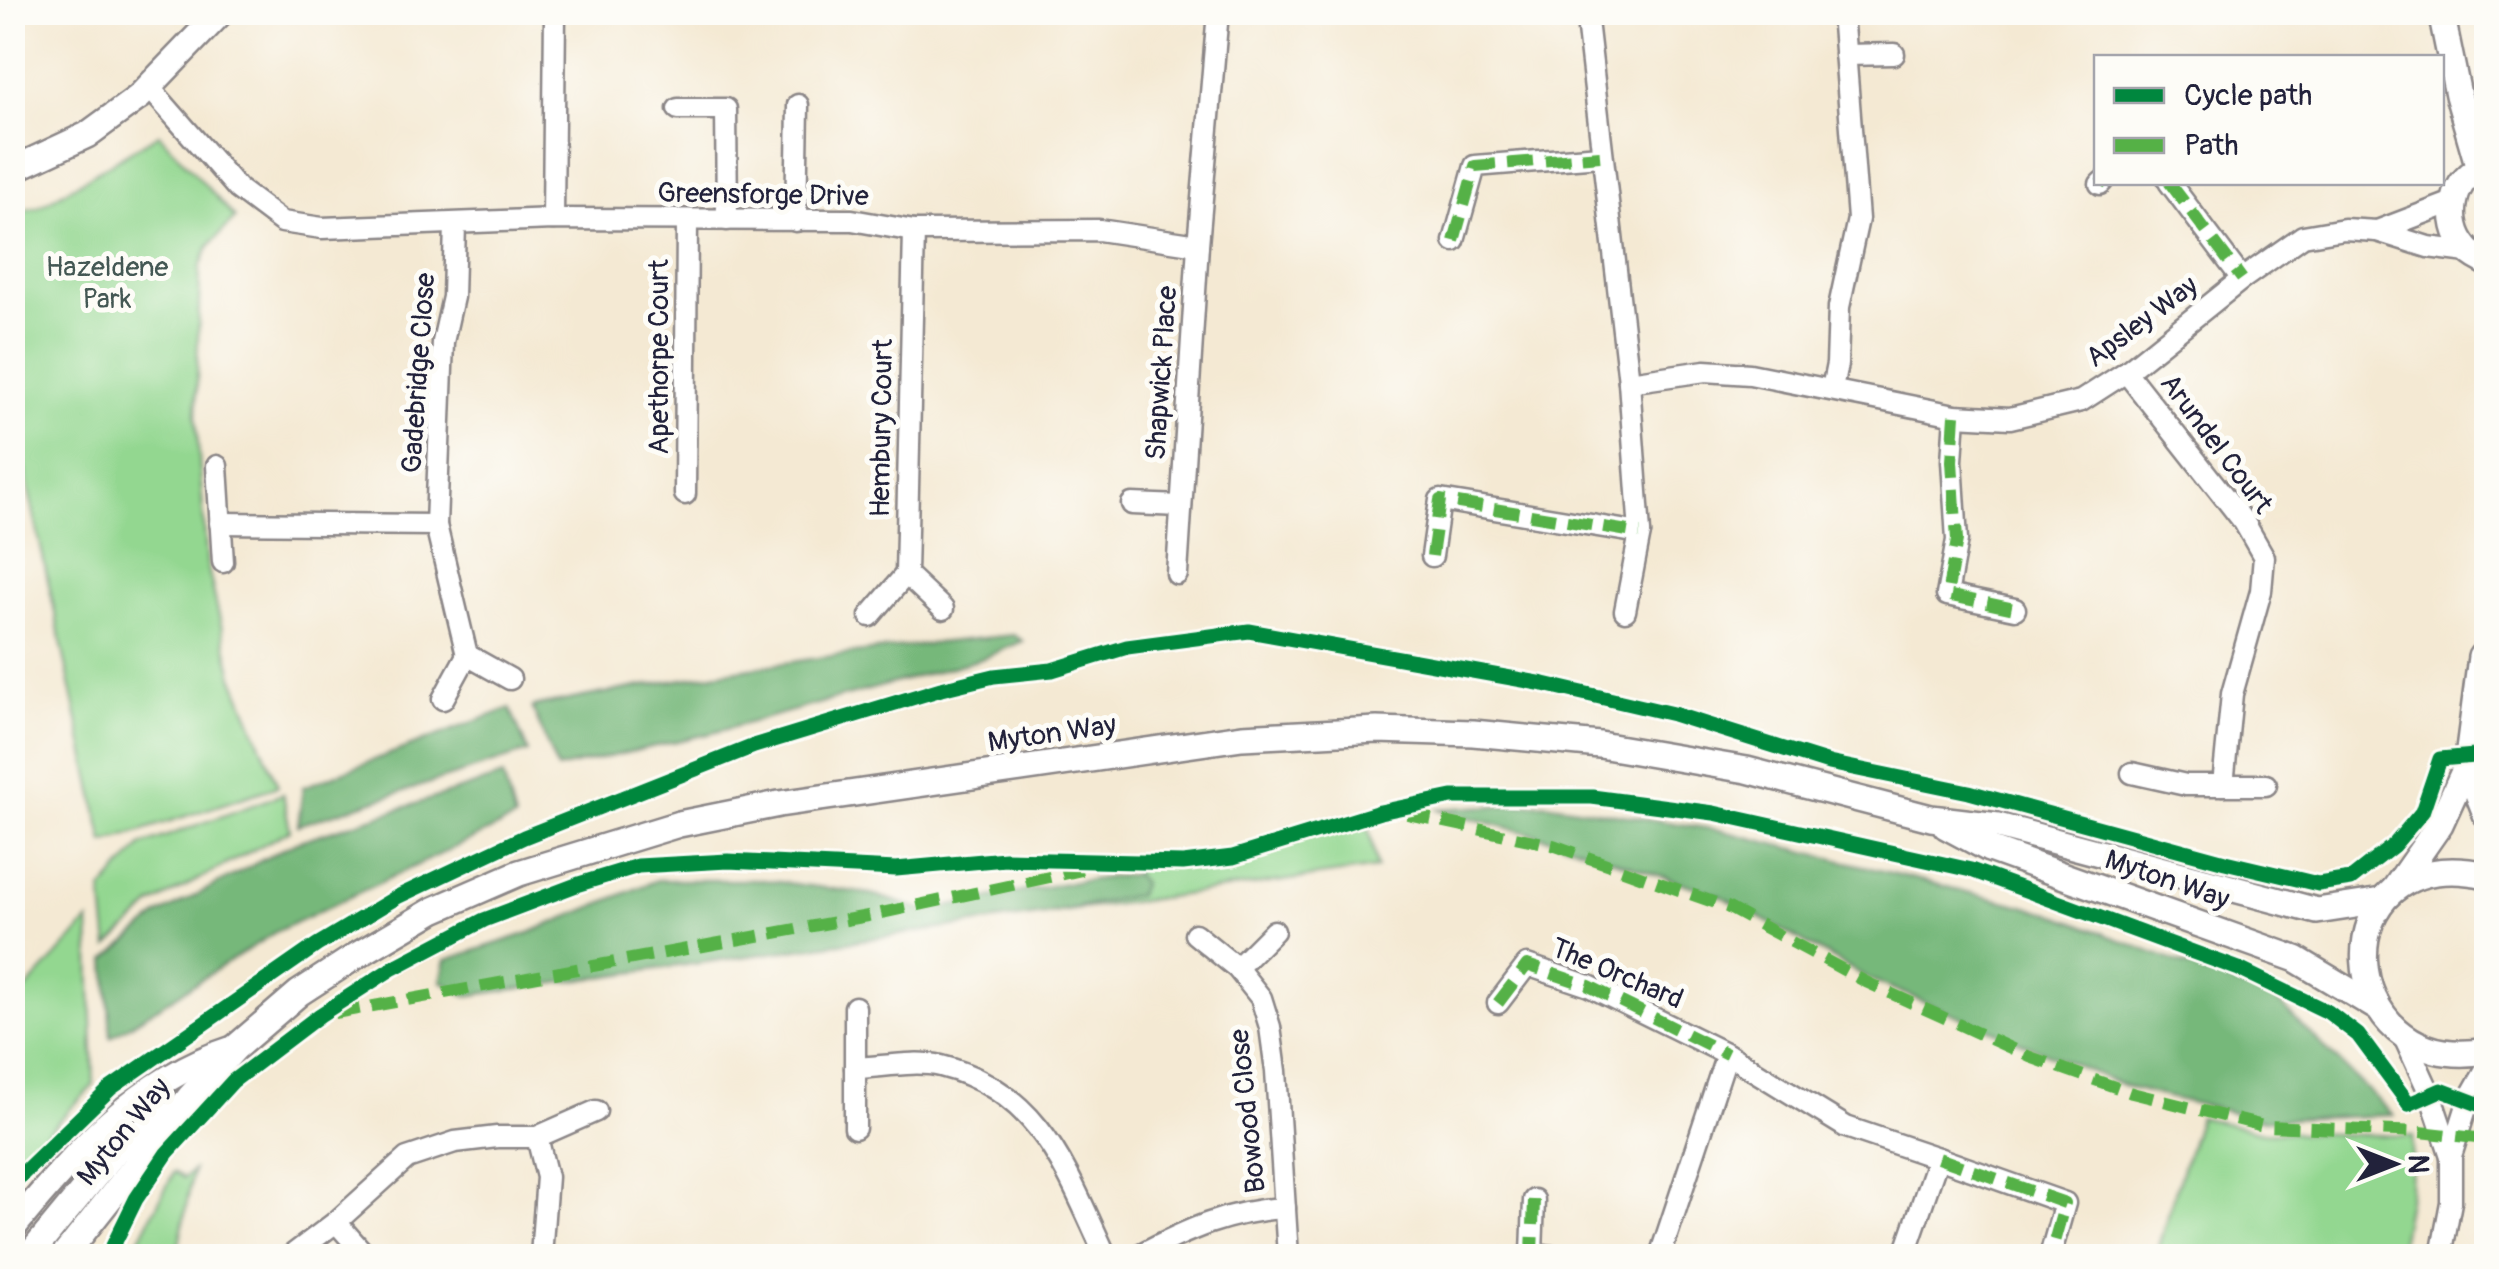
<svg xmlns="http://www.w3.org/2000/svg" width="2499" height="1269" font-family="Pangolin,sans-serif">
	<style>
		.green { fill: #93d790; stroke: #5a7c66; stroke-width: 2.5 }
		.forest { fill: #76b87a; stroke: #4c6d5a; stroke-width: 2.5 }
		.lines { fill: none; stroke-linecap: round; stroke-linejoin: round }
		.minor-casing { stroke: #8b8687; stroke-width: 25 }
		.tertiary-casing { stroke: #8b8687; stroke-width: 30 }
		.minor { stroke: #fff; stroke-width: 20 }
		.tertiary { stroke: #fff; stroke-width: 25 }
		.quiet { stroke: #55b146; stroke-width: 12; stroke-dasharray: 25 12; stroke-linecap: butt }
		.cycleway-casing { stroke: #fdfcf7; stroke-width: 21 }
		.cycleway { stroke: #00873e; stroke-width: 15 }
		.labels { text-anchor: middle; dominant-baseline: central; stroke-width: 10; stroke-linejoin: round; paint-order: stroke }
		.street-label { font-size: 28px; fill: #22223b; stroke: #fdfcf7 }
		.park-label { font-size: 28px; fill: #445854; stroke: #fdfcf7 }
	</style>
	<rect width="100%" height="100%" fill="#fdfcf7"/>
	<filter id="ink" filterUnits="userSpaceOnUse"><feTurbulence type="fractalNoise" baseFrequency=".01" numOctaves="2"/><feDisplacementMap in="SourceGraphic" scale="20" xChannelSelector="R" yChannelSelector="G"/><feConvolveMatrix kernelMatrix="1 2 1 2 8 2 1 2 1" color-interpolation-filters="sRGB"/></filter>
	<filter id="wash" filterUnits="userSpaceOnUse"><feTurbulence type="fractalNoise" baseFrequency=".0048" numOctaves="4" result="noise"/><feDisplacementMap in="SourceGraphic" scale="40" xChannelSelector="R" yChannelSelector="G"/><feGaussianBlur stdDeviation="2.25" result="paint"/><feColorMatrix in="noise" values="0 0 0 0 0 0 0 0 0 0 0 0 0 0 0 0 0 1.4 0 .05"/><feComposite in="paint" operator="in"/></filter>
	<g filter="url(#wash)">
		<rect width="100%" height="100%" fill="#f4e9d3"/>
		<!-- green -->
		<g class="green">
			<path d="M 159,134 L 235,218 L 209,246 L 200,267 L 196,417 L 207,564 L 233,676 L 278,786 L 104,843 L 13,416 L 13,213 L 39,207 Z"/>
			<path d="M 283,794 L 290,830 L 153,904 L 108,947 L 102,890 L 142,845 Z"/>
			<path d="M 1366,816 L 1377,868 L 1045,914 L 1137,895 L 1142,884 L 1134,874 L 1134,862 L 1183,863 L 1233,857 Z"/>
			<path d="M 89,921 L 94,1085 L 13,1167 L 13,1004 Z"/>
			<path d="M 2199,1117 L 2263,1132 L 2413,1136 L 2410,1188 L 2398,1256 L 2155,1256 Z"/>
			<path d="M 193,1170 L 177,1256 L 131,1256 L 174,1172 L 184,1178 Z"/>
		</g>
		<!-- forest -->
		<g class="forest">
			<path d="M 1014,635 L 1023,641 L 981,659 L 712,733 L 557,769 L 532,707 C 692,675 852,650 1014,635 Z"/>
			<path d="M 510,708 L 528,752 L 298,825 L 303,787 Z"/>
			<path d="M 503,776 L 515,819 L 277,931 L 111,1037 L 106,960 L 159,915 L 296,842 Z"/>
			<path d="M 1545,803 L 1719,830 L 2051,913 L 2277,1001 L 2393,1115 L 2263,1120 L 2130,1088 L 1869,979 L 1723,897 L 1555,840 L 1436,809 Z"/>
			<path d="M 1134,874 L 1142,884 L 1138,895 L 1045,914 L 466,996 L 441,981 L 446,960 L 529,933 L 657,880 L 764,880 L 871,894 L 927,911 L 1060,884 Z"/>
		</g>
	</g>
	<g filter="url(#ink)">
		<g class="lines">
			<!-- minor casing -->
			<g class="minor-casing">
				<g id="minor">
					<path d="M 1586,12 L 1629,382 L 1640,533 L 1625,611"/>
					<path d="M 1845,55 L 1894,54"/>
					<path d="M 149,87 L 238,189 L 282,222 L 322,228 L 553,219 L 852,220 L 914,231 L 1099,230 L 1198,245 L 1218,12"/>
					<path d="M 678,109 L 726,109 L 727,220"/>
					<path d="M 2169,182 L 2242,279"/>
					<path d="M 2100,184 L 2102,182"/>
					<path d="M 553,219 L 555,12"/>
					<path d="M 796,221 L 798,105"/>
					<path d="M 455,224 L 453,297 L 443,342 L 436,525 L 467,655"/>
					<path d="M 914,231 L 906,574 L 943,609"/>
					<path d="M 2377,231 L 2453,202"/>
					<path d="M 1454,241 L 1475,166 L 1600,156"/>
					<path d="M 2126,372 L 2244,522 L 2264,557 L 2261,591 L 2232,694 L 2223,785 L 2186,785 L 2132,773"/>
					<path d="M 1629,382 L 1705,371 L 1750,374 L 1955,415 L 2010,418 L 2081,401 L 2126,372 L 2242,279 L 2303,236 L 2344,229 L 2377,231 L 2428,247 L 2468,252"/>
					<path d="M 1832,389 L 1837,364 L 1839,307 L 1858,219 L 1842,12"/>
					<path d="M 1955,415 L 1952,461 L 1957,540 L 1947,595 L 2015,609"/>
					<path d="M 217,466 L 223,562"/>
					<path d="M 685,494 L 687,221"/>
					<path d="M 1132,504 L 1181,506"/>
					<path d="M 220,523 L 436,525"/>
					<path d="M 1432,556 L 1440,500 L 1640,533"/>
					<path d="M 1177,574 L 1198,245"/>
					<path d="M 870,616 L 906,574"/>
					<path d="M 443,699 L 467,655 L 510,679"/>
					<path d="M 2223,785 L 2266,785"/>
					<path d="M 1195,934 L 1237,968 L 1261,998 L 1270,1027 L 1276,1071 L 1288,1256"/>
					<path d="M 1237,968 L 1274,931"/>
					<path d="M 1498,1003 L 1527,965 L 1589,986 L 1727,1054 L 1846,1127 L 1938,1158 L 1904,1256"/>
					<path d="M 855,1007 L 855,1068 C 882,1067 916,1060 941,1066 C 1041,1091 1067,1173 1106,1256"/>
					<path d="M 2403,1035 L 2430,1094 L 2451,1156"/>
					<path d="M 855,1068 L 855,1128"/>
					<path d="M 537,1137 L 547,1177 L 541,1256"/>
					<path d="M 1938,1158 L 2065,1203 L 2050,1256"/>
					<path d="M 1534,1200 L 1532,1253 L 1552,1256"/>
					<path d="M 336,1222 L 366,1256"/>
					<path d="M 291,1256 L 336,1222 L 407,1158 L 455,1142 L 497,1137 L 537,1137 L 596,1111"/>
					<path d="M 1137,1256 C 1186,1230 1228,1211 1285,1208"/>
					<path d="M 1660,1256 L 1727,1054"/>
					<path d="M 2441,1256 L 2451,1202 L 2451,1156 L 2469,1099 L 2486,1069"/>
				</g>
			</g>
			<!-- tertiary casing -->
			<g class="tertiary-casing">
				<g id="tertiary">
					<path d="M 2441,12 L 2458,95 L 2479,168"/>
					<path d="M 2486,167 C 2451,175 2444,223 2466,248 C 2471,255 2479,258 2486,262"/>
					<path d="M 12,170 L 87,135 L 139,97 L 221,12"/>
					<path d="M 2467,765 L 2486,814"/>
					<path d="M 1946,826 L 1989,849 L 2296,959 L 2378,1008"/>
					<path d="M 2486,875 C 2316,838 2332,1079 2486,1051"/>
					<path d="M 2396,887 L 2440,824 L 2467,765 L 2481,657 L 2486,651"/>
					<path d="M 12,1229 C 71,1156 139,1079 230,1050"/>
					<path d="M 29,1256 L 119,1147 L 165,1115"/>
					<path d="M 64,1256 L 190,1097 L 235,1048 L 299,993 L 356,956 L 434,910 L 519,873 L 679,824 L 779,804 L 1242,737 L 1377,730 L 1473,733 L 1600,745 L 1747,770 L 1931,818 L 1998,826 L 2317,911 L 2382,901"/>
				</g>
			</g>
			<!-- minor -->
			<use href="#minor" class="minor"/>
			<!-- tertiary -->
			<use href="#tertiary" class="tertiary"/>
			<!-- quiet -->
			<g class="quiet">
				<path d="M 2169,182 L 2242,279"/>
				<path d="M 2100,184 L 2102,182"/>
				<path d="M 1454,241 L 1475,166 L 1600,156"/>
				<path d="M 1955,415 L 1952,461 L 1957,540 L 1947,595 L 2015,609"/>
				<path d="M 1432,556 L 1440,500 L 1640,533"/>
				<path d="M 1407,814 L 1553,845 L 1727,907 L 1866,982 L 2030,1057 L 2132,1093 L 2263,1126 L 2420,1132 L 2486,1139"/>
				<path d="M 1498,1003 L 1527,965 L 1589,986 L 1727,1054"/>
				<path d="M 335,1013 L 868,916 L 1082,870"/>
				<path d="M 1938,1158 L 2065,1203 L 2050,1256"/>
				<path d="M 1534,1200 L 1532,1253 L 1552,1256"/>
			</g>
			<!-- cycleway casing -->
			<g class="cycleway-casing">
				<g id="cycleway">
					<path d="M 12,1184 L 111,1088 L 317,945 L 397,897 L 524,837 L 754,746 L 941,689 L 994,676 L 1052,670 L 1127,647 L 1249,631 L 1544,684 L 1673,714 L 1829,763 L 1969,792 L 2225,862 L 2318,884 L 2351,879 L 2394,845 L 2422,812 L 2440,759 L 2486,755"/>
					<path d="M 108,1256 L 136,1199 L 167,1153 L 233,1081 L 320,1015 L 393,968 L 484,920 L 579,884 L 638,866 L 728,861 L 896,869 L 1005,859 L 1183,863 L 1233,857 L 1380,812 L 1452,797 L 1592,797 L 1714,813 L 1971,870 L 2239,969 L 2328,1012 L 2358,1035 L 2409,1104 L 2441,1090 L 2486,1107"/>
				</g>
			</g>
			<!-- cycleway -->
			<use href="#cycleway" class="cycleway"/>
		</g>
	</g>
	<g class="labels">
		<!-- street labels -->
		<g class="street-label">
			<text transform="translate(763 195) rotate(1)">Greensforge Drive</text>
			<text transform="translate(2142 322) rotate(-37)">Apsley Way</text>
			<text transform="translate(659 357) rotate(-90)">Apethorpe Court</text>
			<text transform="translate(419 373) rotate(-86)">Gadebridge Close</text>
			<text transform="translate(1162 373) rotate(-86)">Shapwick Place</text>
			<text transform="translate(882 428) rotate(-89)">Hembury Court</text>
			<text transform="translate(2216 444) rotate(53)">Arundel Court</text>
			<text transform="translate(1052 734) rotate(-8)">Myton Way</text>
			<text transform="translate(2167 880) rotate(19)">Myton Way</text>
			<text transform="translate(1617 974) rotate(23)">The Orchard</text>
			<text transform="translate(1248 1111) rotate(-96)">Bowood Close</text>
			<text transform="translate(124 1132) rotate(-51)">Myton Way</text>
		</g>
		<!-- park labels -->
		<g class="park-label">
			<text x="107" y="267">Hazeldene<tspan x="107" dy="32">Park</tspan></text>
		</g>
	</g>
	<!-- margin -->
	<rect width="2499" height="1269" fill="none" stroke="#fdfcf7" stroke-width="50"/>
	<!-- legend -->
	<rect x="2094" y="55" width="350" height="130" fill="#fdfcf7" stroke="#a5a5ac" stroke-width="2.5"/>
	<rect x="2114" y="88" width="50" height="15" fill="#00873e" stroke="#a5a5ac" stroke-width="2.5"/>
	<text x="2184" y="105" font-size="30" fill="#22223b">Cycle path</text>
	<rect x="2114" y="138" width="50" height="15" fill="#55b146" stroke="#a5a5ac" stroke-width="2.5"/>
	<text x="2184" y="155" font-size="30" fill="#22223b">Path</text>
	<!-- north arrow -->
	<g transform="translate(2394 1164) rotate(90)" stroke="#fdfcf7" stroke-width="8" paint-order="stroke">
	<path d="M0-8L18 38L0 25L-18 38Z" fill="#22223b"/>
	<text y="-15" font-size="28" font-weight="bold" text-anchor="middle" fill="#22223b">N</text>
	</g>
</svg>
